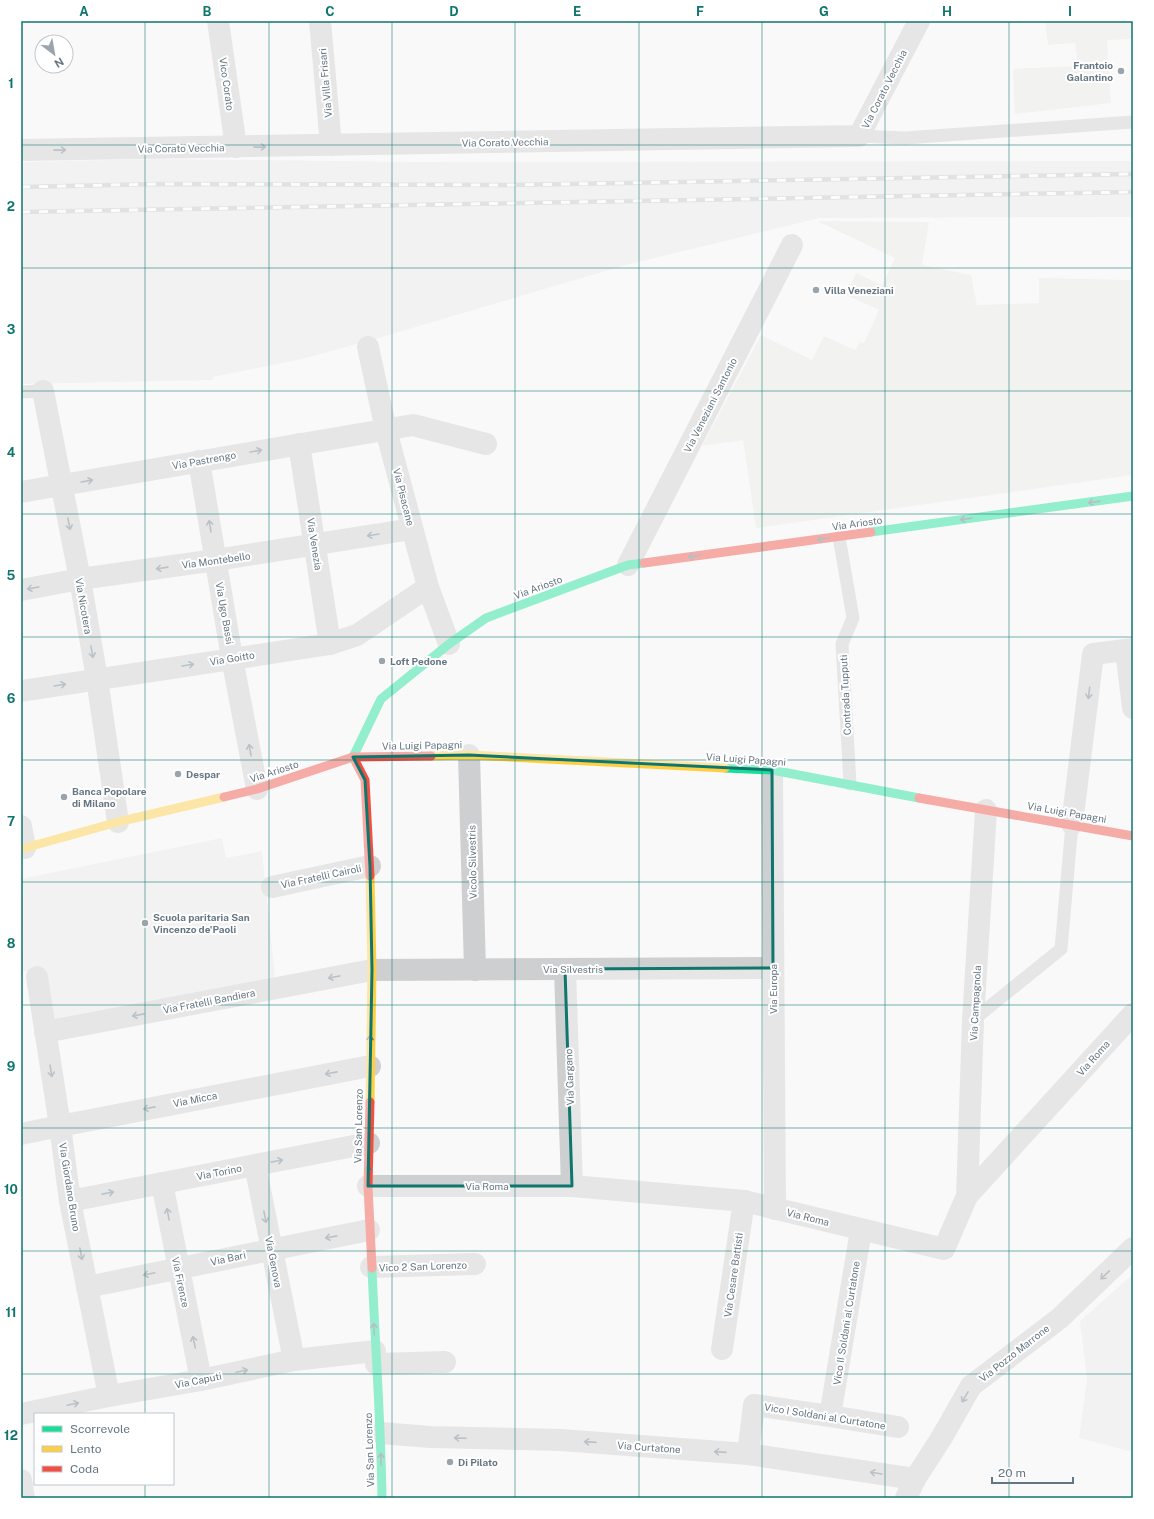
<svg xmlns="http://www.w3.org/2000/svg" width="1154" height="1519" font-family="'Public Sans',sans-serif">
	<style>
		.built { fill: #e8e9e9 }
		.green { fill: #e8ebe6 }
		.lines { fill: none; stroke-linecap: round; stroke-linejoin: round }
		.lane { stroke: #cecfd0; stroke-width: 13 }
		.street { stroke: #cecfd0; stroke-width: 22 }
		.fast { stroke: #16e098; stroke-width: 9 }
		.slow { stroke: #ffcf43; stroke-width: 9 }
		.jam { stroke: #f24e42; stroke-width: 9 }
		.rail-casing { stroke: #c3c5c6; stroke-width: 4.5 }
		.rail { stroke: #fff; stroke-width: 3; stroke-dasharray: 9; stroke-linecap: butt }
		.oneway { stroke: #707f8b }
		.oneway2 { stroke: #657683 }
		.marked { fill: none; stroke: #0f766e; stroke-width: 3; stroke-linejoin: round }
		.grid { fill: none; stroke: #0f766e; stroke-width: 1; stroke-opacity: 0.55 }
		.poi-dot { fill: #99a4ac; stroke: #fff; stroke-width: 1.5 }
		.labels { text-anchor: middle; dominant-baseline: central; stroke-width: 4; stroke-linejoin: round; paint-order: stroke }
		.poi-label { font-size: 10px; font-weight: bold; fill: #657683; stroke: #fff; text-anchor: start }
		.street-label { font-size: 10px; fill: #657683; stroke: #fff }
		.neatline { fill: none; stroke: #0f766e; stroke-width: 1.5 }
		.grid-label { font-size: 13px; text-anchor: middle; font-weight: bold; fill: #0f766e }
	</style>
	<rect width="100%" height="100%" fill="#f9f9f9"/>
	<!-- built -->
	<g class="built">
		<path d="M 159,159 L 415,162 L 1133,161 L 1133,217 L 819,218 L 626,265 L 375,339 L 302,359 L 213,377 L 213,380 L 21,384 L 21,162 Z"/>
		<path d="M 222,838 L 226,858 L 262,851 L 275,978 L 53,1022 L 43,968 L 21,972 L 21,879 Z"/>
		<path d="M 1133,1274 L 1133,1452 L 1079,1438 L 1087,1379 L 1080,1321 Z"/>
	</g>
	<!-- green -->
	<g class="green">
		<path d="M 1045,21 L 1133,21 L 1133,39 L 1107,40 L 1111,103 L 1015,114 L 1013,69 L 1078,66 L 1075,43 L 1048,45 Z"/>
		<path d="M 817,221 L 929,222 L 922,265 L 971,275 L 977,305 L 1039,303 L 1039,278 L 1133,280 L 1133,475 L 756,528 L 743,440 L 702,446 L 761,335 L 812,360 L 824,336 L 855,350 L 860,342 L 864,343 L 879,310 L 846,295 L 856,273 L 882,285 L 895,258 Z"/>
	</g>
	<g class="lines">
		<!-- lane -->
		<g class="lane">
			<path d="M 859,136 L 905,138 L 1133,122"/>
			<path d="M 21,392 L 43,391"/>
			<path d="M 839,537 L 853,618 L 842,644 L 850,784"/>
			<path d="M 973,1020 L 1061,949 L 1072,824"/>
		</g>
		<!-- street -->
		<g class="street">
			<path d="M 218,21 L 236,147"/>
			<path d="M 320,21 L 331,145"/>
			<path d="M 21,150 L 859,136 L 919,21"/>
			<path d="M 368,347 L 386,430 L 428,587 L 449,644"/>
			<path d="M 43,391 L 80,579 L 97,679 L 118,822"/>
			<path d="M 299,444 L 330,644"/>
			<path d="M 199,461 L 232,658 L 257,789"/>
			<path d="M 21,492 L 413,425 L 486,444"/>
			<path d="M 628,565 L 792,245"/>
			<path d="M 21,590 L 80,579 L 216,560 L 412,529"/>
			<path d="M 1126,650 L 1133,708"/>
			<path d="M 21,691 L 330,644 L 357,635 L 428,587"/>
			<path d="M 469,755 L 475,970"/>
			<path d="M 772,770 L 775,1209"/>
			<path d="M 1072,824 L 1093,654 L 1133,649"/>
			<path d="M 21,826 L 25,848"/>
			<path d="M 272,887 L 370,866"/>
			<path d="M 565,969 L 572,1186"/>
			<path d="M 37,977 L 60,1126 L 70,1201 L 109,1396"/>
			<path d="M 45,1032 L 372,970 L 773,968"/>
			<path d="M 21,1134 L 60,1126 L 370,1066"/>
			<path d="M 255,1165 L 294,1360"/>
			<path d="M 162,1183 L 201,1380"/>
			<path d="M 368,1186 L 572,1186 L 744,1201 L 944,1249 L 967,1196 L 1133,1014"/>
			<path d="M 967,1196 L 973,1020 L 986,810"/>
			<path d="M 70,1201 L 369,1143"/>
			<path d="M 371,1267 L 475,1264"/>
			<path d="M 87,1287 L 369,1230"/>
			<path d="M 722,1349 L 744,1201"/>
			<path d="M 376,1364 L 445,1362"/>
			<path d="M 21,1414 L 109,1396 L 201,1380 L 294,1360 L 375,1351"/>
			<path d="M 830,1416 L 861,1230"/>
			<path d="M 381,1433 L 430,1437 L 561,1440 L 748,1454 L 915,1479"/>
			<path d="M 748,1454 L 754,1405 L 830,1416 L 898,1427"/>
			<path d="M 21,1480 L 24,1498"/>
			<path d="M 906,1498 L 915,1479 L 942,1437 L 971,1386 L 1060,1318 L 1133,1248"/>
		</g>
		<!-- fast -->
		<g class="fast">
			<path d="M 871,532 L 1133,496"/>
			<path d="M 353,757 L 381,699 L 449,644 L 486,618 L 628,565 L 644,563"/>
			<path d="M 725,768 L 772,770 L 919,798"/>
			<path d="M 372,1268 C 375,1345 381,1421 382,1498"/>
		</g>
		<!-- slow -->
		<g class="slow">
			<path d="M 431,756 L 469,755 L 725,768"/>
			<path d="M 21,849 L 118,822 L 224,797"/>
			<path d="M 370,1102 L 372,970 L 370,876"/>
		</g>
		<!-- jam -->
		<g class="jam">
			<path d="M 644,563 L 871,532"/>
			<path d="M 353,757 L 365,780 L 370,876"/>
			<path d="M 224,797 L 257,789 L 353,757 L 431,756"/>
			<path d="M 919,798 L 1133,836"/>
			<path d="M 370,1102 L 368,1186 L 372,1268"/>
		</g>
		<!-- rail casing -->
		<g class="rail-casing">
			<g id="rail">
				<path d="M 21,187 L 160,184 L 511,185 L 1133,174"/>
				<path d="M 21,212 L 1133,192"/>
			</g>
		</g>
		<!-- rail -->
		<use href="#rail" class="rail"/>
	</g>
	<!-- one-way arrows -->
	<defs><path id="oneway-shaft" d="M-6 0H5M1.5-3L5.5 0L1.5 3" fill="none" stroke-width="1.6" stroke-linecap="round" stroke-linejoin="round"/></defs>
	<g class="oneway">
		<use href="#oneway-shaft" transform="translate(260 147) rotate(-1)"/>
		<use href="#oneway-shaft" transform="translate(60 150) rotate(-1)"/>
		<use href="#oneway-shaft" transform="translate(256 451) rotate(-10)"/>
		<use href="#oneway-shaft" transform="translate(87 481) rotate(-10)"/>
		<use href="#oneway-shaft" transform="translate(69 524) rotate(79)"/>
		<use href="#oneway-shaft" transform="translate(210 526) rotate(-99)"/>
		<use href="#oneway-shaft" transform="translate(373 535) rotate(171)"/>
		<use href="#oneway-shaft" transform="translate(162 568) rotate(172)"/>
		<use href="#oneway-shaft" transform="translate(33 588) rotate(170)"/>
		<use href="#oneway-shaft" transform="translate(92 652) rotate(80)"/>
		<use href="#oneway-shaft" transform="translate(188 665) rotate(-9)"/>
		<use href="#oneway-shaft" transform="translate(60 685) rotate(-9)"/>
		<use href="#oneway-shaft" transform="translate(1089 693) rotate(97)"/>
		<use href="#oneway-shaft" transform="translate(250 750) rotate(-100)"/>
		<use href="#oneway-shaft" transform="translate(334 977) rotate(170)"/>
		<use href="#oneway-shaft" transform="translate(138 1015) rotate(169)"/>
		<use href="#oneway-shaft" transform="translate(51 1071) rotate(81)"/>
		<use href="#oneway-shaft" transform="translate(331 1073) rotate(169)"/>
		<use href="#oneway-shaft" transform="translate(149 1108) rotate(169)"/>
		<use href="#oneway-shaft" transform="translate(277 1161) rotate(-11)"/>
		<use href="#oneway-shaft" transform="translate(108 1193) rotate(-11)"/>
		<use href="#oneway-shaft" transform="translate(168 1214) rotate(-101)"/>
		<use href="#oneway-shaft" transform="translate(265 1217) rotate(79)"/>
		<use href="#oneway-shaft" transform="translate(331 1237) rotate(169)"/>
		<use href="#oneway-shaft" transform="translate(81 1254) rotate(79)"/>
		<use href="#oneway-shaft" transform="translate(149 1274) rotate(168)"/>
		<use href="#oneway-shaft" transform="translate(1105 1275) rotate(136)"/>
		<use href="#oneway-shaft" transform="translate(194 1342) rotate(-102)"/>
		<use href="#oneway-shaft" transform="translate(242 1371) rotate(-12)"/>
		<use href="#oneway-shaft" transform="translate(965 1397) rotate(120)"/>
		<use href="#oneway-shaft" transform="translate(73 1404) rotate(-12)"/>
		<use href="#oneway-shaft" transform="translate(460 1438) rotate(-178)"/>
		<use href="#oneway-shaft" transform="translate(590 1442) rotate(-176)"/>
		<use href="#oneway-shaft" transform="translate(720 1452) rotate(-176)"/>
		<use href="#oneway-shaft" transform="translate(876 1473) rotate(-171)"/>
	</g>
	<g class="oneway2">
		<use href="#oneway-shaft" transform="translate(1094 502) rotate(172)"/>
		<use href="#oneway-shaft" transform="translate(966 519) rotate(172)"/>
		<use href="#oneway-shaft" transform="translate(823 539) rotate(172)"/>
		<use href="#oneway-shaft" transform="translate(694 556) rotate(172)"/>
		<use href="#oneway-shaft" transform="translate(370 1041) rotate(-88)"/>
		<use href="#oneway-shaft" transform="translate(368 1171) rotate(-90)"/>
		<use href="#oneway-shaft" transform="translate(374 1329) rotate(-93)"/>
		<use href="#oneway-shaft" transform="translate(381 1459) rotate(-90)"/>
	</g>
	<!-- marked area -->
	<path d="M0 0H1154V1519H0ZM 469,755 L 772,770 L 773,968 L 565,969 L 572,1186 L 368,1186 L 372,970 L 370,866 L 365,780 L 353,757 Z" fill="#f9f9f9" fill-opacity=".55" fill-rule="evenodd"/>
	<path class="marked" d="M 469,755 L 772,770 L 773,968 L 565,969 L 572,1186 L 368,1186 L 372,970 L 370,866 L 365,780 L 353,757 Z"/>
	<!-- grid -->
	<path class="grid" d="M 145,21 L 145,1414M 269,21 L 269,1498M 392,21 L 392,1498M 515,21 L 515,1498M 639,21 L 639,1498M 762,21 L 762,1498M 885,21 L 885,1498M 1009,21 L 1009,1498M 21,145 L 1133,145M 21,268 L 1133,268M 21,391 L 1133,391M 21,514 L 1133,514M 21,637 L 1133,637M 21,760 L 1133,760M 21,882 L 1133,882M 21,1005 L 1133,1005M 21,1128 L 1133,1128M 21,1251 L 1133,1251M 21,1374 L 1133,1374M 145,1484 L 145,1498"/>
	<!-- markers -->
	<g class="poi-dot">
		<circle cx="1121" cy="71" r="4"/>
		<circle cx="816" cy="290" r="4"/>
		<circle cx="382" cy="661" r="4"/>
		<circle cx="178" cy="774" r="4"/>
		<circle cx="64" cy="797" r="4"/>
		<circle cx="145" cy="923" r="4"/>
		<circle cx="450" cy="1462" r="4"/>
	</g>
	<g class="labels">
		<!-- poi labels -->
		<g class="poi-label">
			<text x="1113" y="65" text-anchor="end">Frantoio<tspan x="1113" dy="12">Galantino</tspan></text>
			<text x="824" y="290">Villa Veneziani</text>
			<text x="390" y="661">Loft Pedone</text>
			<text x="186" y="774">Despar</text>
			<text x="72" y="791">Banca Popolare<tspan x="72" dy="12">di Milano</tspan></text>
			<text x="153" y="917">Scuola paritaria San<tspan x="153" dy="12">Vincenzo de'Paoli</tspan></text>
			<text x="458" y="1462">Di Pilato</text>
		</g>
		<!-- street labels -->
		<g class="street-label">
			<text transform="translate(325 83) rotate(-95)">Via Villa Frisari</text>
			<text transform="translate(227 84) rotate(82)">Vico Corato</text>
			<text transform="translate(884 89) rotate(-63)">Via Corato Vecchia</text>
			<text transform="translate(505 142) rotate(-1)">Via Corato Vecchia</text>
			<text transform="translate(181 148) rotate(-1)">Via Corato Vecchia</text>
			<text transform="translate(710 405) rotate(-63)">Via Veneziani Santonio</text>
			<text transform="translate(204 460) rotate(-10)">Via Pastrengo</text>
			<text transform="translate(404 497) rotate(76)">Via Pisacane</text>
			<text transform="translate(857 523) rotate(-8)">Via Ariosto</text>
			<text transform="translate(315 544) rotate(81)">Via Venezia</text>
			<text transform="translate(216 560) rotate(-8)">Via Montebello</text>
			<text transform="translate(538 587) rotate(-20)">Via Ariosto</text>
			<text transform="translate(84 606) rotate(80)">Via Nicotera</text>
			<text transform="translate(225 613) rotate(80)">Via Ugo Bassi</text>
			<text transform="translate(232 658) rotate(-9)">Via Goitto</text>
			<text transform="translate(845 695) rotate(-93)">Contrada Tupputi</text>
			<text transform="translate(422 745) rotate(-1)">Via Luigi Papagni</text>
			<text transform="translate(746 759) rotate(4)">Via Luigi Papagni</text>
			<text transform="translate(274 771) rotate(-18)">Via Ariosto</text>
			<text transform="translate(1067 812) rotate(10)">Via Luigi Papagni</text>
			<text transform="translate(472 862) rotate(-91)">Vicolo Silvestris</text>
			<text transform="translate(321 876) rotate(-12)">Via Fratelli Cairoli</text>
			<text x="573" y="969">Via Silvestris</text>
			<text transform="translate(773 989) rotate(-90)">Via Europa</text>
			<text transform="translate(209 1001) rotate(-11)">Via Fratelli Bandiera</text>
			<text transform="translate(975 1003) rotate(-87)">Via Campagnola</text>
			<text transform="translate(1093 1058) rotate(-48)">Via Roma</text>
			<text transform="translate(569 1077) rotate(-92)">Via Gargano</text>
			<text transform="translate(195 1099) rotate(-11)">Via Micca</text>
			<text transform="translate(358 1126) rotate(-89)">Via San Lorenzo</text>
			<text transform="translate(219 1172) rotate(-11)">Via Torino</text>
			<text x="487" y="1186">Via Roma</text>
			<text transform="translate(70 1187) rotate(81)">Via Giordano Bruno</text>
			<text transform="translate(808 1217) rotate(14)">Via Roma</text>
			<text transform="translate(228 1258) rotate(-12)">Via Bari</text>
			<text transform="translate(274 1262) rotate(79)">Via Genova</text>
			<text transform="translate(423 1266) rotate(-2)">Vico 2 San Lorenzo</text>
			<text transform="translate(733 1275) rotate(-82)">Via Cesare Battisti</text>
			<text transform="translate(181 1282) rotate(78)">Via Firenze</text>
			<text transform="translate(846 1323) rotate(-81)">Vico II Soldani al Curtatone</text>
			<text transform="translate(1014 1353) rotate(-38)">Via Pozzo Marrone</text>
			<text transform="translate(198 1380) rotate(-11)">Via Caputi</text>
			<text transform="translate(825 1416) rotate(9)">Vico I Soldani al Curtatone</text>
			<text transform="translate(649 1447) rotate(4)">Via Curtatone</text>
			<text transform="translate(369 1450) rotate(-92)">Via San Lorenzo</text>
		</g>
	</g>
	<!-- border -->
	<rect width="1154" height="1519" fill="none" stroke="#ffffff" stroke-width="44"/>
	<!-- legend -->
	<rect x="34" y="1413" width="140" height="72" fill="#ffffff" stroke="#c1c8cd"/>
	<rect x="42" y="1426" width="20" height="6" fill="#16e098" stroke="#c1c8cd"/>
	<text x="70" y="1433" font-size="12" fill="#657683">Scorrevole</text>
	<rect x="42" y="1446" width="20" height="6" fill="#ffcf43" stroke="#c1c8cd"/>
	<text x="70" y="1453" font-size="12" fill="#657683">Lento</text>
	<rect x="42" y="1466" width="20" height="6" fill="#f24e42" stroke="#c1c8cd"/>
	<text x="70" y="1473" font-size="12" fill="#657683">Coda</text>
	<!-- north arrow -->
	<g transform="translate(54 54) rotate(149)"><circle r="19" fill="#ffffff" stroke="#c1c8cd"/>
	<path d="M0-3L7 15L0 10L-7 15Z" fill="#99a4ac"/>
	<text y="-6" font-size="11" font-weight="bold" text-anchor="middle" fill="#657683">N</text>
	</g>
	<!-- scale -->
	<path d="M992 1477v6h81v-6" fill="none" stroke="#657683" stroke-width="2"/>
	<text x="998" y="1477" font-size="12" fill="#657683" stroke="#ffffff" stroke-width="3" paint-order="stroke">20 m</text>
	<rect x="22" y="22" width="1110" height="1475" class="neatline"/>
	<g class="grid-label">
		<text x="84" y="16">A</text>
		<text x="207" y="16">B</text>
		<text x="330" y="16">C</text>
		<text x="454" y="16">D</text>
		<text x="577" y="16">E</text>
		<text x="700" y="16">F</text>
		<text x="824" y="16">G</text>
		<text x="947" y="16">H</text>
		<text x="1070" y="16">I</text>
		<text x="11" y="88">1</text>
		<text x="11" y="211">2</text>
		<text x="11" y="334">3</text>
		<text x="11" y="457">4</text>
		<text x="11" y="580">5</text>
		<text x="11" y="703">6</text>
		<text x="11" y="826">7</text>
		<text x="11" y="948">8</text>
		<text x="11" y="1071">9</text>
		<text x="11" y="1194">10</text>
		<text x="11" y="1317">11</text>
		<text x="11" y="1440">12</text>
	</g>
</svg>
